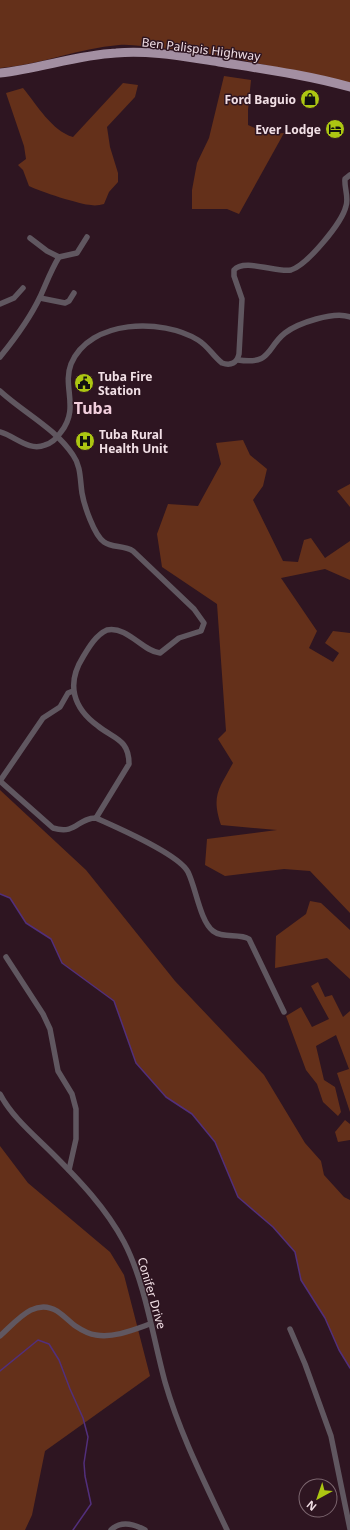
<svg xmlns="http://www.w3.org/2000/svg" width="350" height="1530" font-family="'Noto Sans',sans-serif">
	<style>
		.green { fill: #64301a }
		.lines { fill: none; stroke-linecap: round; stroke-linejoin: round }
		.stream { stroke: #522f7c; stroke-width: 1.5 }
		.street { stroke: #605760; stroke-width: 5.5 }
		.primary { stroke: #a38fa2; stroke-width: 9 }
		.labels { text-anchor: middle; dominant-baseline: central; stroke-width: 3; stroke-linejoin: round; paint-order: stroke }
		.street-label { font-size: 12px; fill: #f1dfe5; stroke: #2e1521 }
		.poi-label { font-size: 12px; font-weight: bold; fill: #f1dfe5; stroke: #2e1521; text-anchor: end }
		.district-label { font-size: 16px; font-weight: bold; fill: #f2cfdd; stroke: #2e1521 }
	</style>
	<rect width="100%" height="100%" fill="#2e1521"/>
	<!-- green -->
	<g class="green">
		<path d="M 0,0 L 350,0 L 350,85 C 287,70 224,53 159,48 C 146,47 132,44 119,45 C 79,48 40,65 0,68 Z"/>
		<path d="M 224,76 L 251,80 L 248,110 L 248,125 L 269,134 L 284,133 L 239,214 L 227,209 L 192,209 L 192,190 L 197,163 L 209,138 Z"/>
		<path d="M 123,83 L 138,85 L 135,97 L 107,127 L 110,147 L 118,173 L 118,182 L 109,192 L 104,204 C 100,205 95,206 91,205 C 82,205 38,191 29,186 L 23,170 L 18,165 L 26,159 L 24,146 L 6,93 L 23,88 C 37,105 52,131 73,137 Z"/>
		<path d="M 243,440 L 250,455 L 267,469 L 263,486 L 253,500 L 283,561 L 298,562 L 304,540 L 311,538 L 325,558 L 350,541 L 350,580 L 325,569 L 281,578 L 317,631 L 309,648 L 333,662 L 339,653 L 325,643 L 333,631 L 350,633 L 350,913 L 310,871 L 284,869 L 225,876 L 205,865 L 207,839 L 277,830 L 221,825 C 211,795 219,789 233,763 L 218,739 L 226,731 L 217,604 L 162,567 L 157,534 L 168,504 L 198,506 L 221,464 L 216,443 Z"/>
		<path d="M 350,484 L 350,507 L 337,491 Z"/>
		<path d="M 0,790 L 86,870 L 175,981 L 264,1075 L 305,1143 L 321,1161 L 324,1175 L 344,1197 L 350,1200 L 350,1368 L 339,1350 L 325,1318 L 301,1280 L 295,1252 L 273,1227 L 238,1197 L 215,1142 L 192,1114 L 166,1097 L 136,1063 L 114,1001 L 62,963 L 51,939 L 26,923 L 10,898 L 0,894 Z"/>
		<path d="M 310,901 L 321,903 L 350,930 L 350,979 L 327,958 L 275,968 L 276,936 L 306,914 Z"/>
		<path d="M 318,982 L 325,997 L 332,995 L 343,1017 L 350,1011 L 350,1112 L 337,1073 L 349,1069 L 336,1035 L 316,1046 L 324,1080 L 335,1087 L 341,1112 L 338,1116 L 323,1102 L 317,1084 L 306,1070 L 286,1016 L 301,1007 L 312,1027 L 329,1019 L 311,986 Z"/>
		<path d="M 345,1120 L 350,1124 L 350,1140 L 338,1142 L 335,1132 Z"/>
		<path d="M 0,1146 L 28,1183 L 110,1252 L 124,1275 L 150,1376 L 45,1451 L 32,1515 L 25,1530 L 0,1530 Z"/>
	</g>
	<g class="lines">
		<!-- stream -->
		<g class="stream">
			<path d="M 0,894 L 10,898 L 26,923 L 51,939 L 62,963 L 114,1001 L 136,1063 L 166,1097 L 192,1114 L 215,1142 L 238,1197 L 273,1227 L 295,1252 L 301,1280 L 325,1318 L 339,1350 L 350,1368"/>
			<path d="M 0,1371 L 38,1340 L 49,1344 L 59,1360 L 70,1389 L 83,1418 L 88,1437 L 84,1463 L 85,1476 L 91,1504 L 73,1530"/>
		</g>
		<!-- street -->
		<g class="street">
			<path d="M 30,238 L 47,251 L 59,257"/>
			<path d="M 40,298 L 65,303 L 69,301 L 74,293"/>
			<path d="M 0,304 L 14,298 L 23,288"/>
			<path d="M 0,357 C 13,341 31,316 40,297 C 46,284 51,270 59,257 L 77,253 L 87,237"/>
			<path d="M 238,360 C 272,365 266,348 285,333 C 298,323 334,311 350,317"/>
			<path d="M 0,391 C 24,413 55,428 73,455 C 81,466 80,480 82,493 C 84,505 94,535 104,542 C 112,548 124,545 133,551 L 194,609 L 204,623 L 201,631 L 179,638 L 160,653 C 142,651 128,626 107,630 C 96,635 89,647 83,657 C 66,684 73,708 98,726 C 114,739 129,739 129,764 L 96,818"/>
			<path d="M 0,432 C 15,436 29,452 45,445 C 52,443 57,438 61,432 C 80,408 62,387 71,364 C 90,319 162,318 198,340 C 208,346 213,356 222,363 C 231,366 237,363 239,354 L 242,299 L 234,276 L 234,270 C 244,258 277,273 291,270 C 307,265 342,223 346,206 C 349,197 344,188 345,179 L 350,175"/>
			<path d="M 0,781 L 53,828 C 77,835 77,818 96,818 C 116,827 179,854 188,872 C 196,888 200,921 213,931 C 223,939 239,933 249,939 L 284,1012"/>
			<path d="M 0,781 L 43,718 L 60,707 L 68,693 L 73,691"/>
			<path d="M 6,957 L 43,1014 L 50,1029 L 58,1071 L 72,1094 L 76,1109 L 76,1139 L 69,1170"/>
			<path d="M 0,1094 C 12,1117 34,1135 52,1153 C 79,1180 106,1208 124,1242 C 145,1282 153,1338 165,1382 C 180,1434 204,1481 227,1530"/>
			<path d="M 290,1329 L 305,1364 L 331,1436 L 350,1529"/>
			<path d="M 0,1336 C 16,1322 34,1297 57,1311 C 63,1315 68,1320 74,1325 C 80,1329 87,1334 96,1335 C 114,1338 133,1330 150,1324"/>
			<path d="M 111,1530 C 121,1520 134,1524 145,1530"/>
		</g>
		<!-- primary -->
		<path class="primary" d="M 0,73 C 39,69 77,55 116,53 C 151,50 185,57 219,62 C 263,69 307,75 350,87"/>
	</g>
	<!-- icons -->
	<defs>
		<g id="shop-disc" transform="scale(1)"><circle r="9.5" fill="#acc612" stroke="#2e1521"/><path d="M-5-2.5h2.3a2.7 3.5 0 0 1 5.4 0H5L5.5 6h-11ZM-1.5-2.5h3a1.5 2.3 0 0 0-3 0Z" fill="#111"/></g>
		<g id="hotel-disc" transform="scale(1)"><circle r="9.5" fill="#acc612" stroke="#2e1521"/><path d="M-6-4.5h1.5V1H6V5H4.5V3h-9V5H-6ZM-4 0a1.8 1.8 0 1 1 3.6 0ZM.5 0V-2.5h3Q6-2.5 6 0Z" fill="#111"/></g>
		<g id="civic-disc" transform="scale(1)"><circle r="9.5" fill="#acc612" stroke="#2e1521"/><path d="M-.6-6.5H3V-4.5H.6V-3L4-1V1h2V6H-6V1h2V-1L-.6-3ZM-1.2 2.5V6h2.4V2.5Z" fill="#111"/></g>
		<g id="hospital-disc" transform="scale(1)"><circle r="9.5" fill="#acc612" stroke="#2e1521"/><path d="M-5-5h3v3.5h4V-5h3V5h-3V1.5h-4V5h-3Z" fill="#111"/></g>
	</defs>
	<g fill-rule="evenodd">
		<use href="#shop-disc" x="310" y="99"/>
		<use href="#hotel-disc" x="335" y="129"/>
		<use href="#civic-disc" x="84" y="383"/>
		<use href="#hospital-disc" x="85" y="441"/>
	</g>
	<g class="labels">
		<!-- street labels -->
		<g class="street-label">
			<text transform="translate(201 49) rotate(7)">Ben Palispis Highway</text>
			<text transform="translate(152 1293) rotate(74)">Conifer Drive</text>
		</g>
		<!-- poi labels -->
		<g class="poi-label">
			<text x="296" y="99">Ford Baguio</text>
			<text x="321" y="129">Ever Lodge</text>
			<text x="98" y="376" text-anchor="start">Tuba Fire<tspan x="98" dy="14">Station</tspan></text>
			<text x="99" y="434" text-anchor="start">Tuba Rural<tspan x="99" dy="14">Health Unit</tspan></text>
		</g>
		<!-- district labels -->
		<g class="district-label">
			<text x="93" y="408">Tuba</text>
		</g>
	</g>
	<!-- north arrow -->
	<g transform="translate(318 1498) rotate(220)"><circle r="19" fill="#2e1521" stroke="#7c666f"/>
	<path d="M0-3L7 15L0 10L-7 15Z" fill="#acc612"/>
	<text y="-6" font-size="11" font-weight="bold" text-anchor="middle" fill="#f1dfe5">N</text>
	</g>
</svg>
